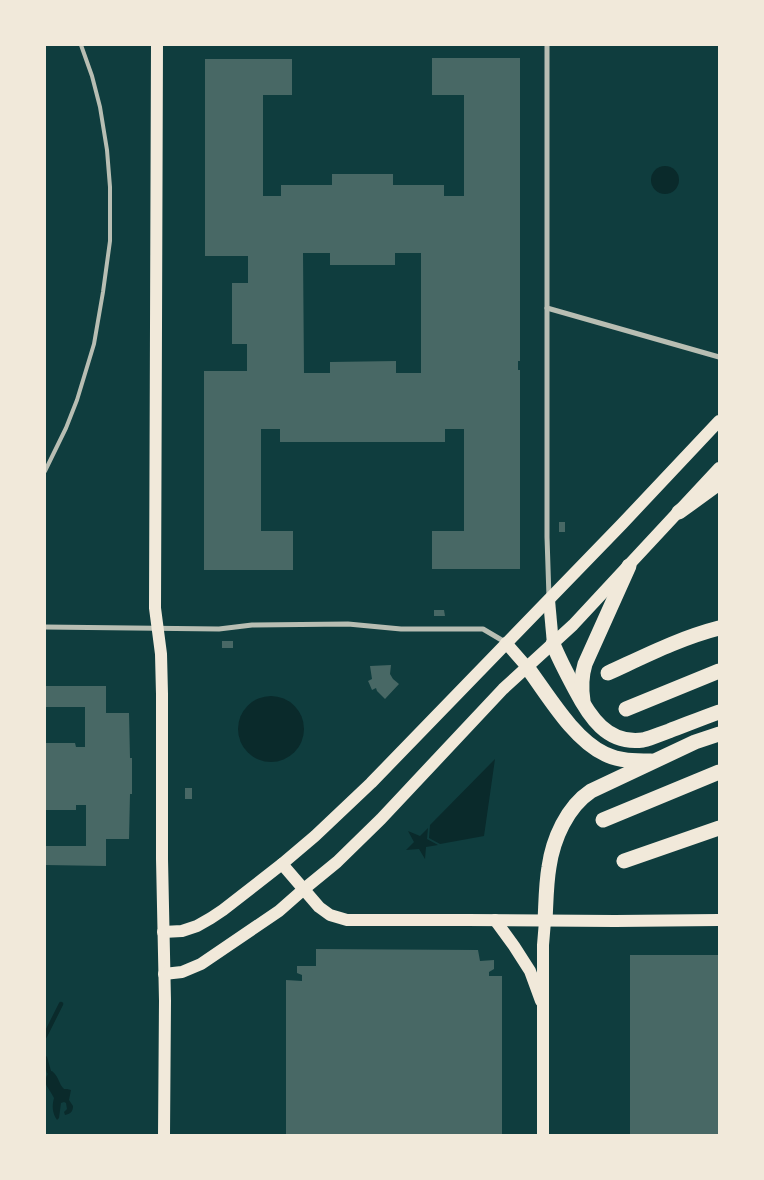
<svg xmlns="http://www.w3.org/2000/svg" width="764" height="1180" font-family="Raleway,sans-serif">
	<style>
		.water { fill: #0a2a2b }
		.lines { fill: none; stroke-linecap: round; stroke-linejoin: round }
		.stream { stroke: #0a2a2b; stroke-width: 4.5 }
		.building { fill: #486865; fill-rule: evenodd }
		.service { stroke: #b8beb3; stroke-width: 4 }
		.minor { stroke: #b8beb3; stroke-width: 5 }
		.primary { stroke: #f1e9da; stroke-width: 12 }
		.motorway { stroke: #f1e9da; stroke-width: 15 }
	</style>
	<rect width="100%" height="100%" fill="#0f3d3e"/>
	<!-- water -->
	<g class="water">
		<circle cx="665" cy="180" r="14"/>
		<circle cx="271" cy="729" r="33"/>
		<path d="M 495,759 L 484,836 L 440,844 L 429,838 L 430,825 Z"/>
		<path d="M 428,828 L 427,839 L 438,845 L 426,847 L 425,859 L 419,849 L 406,850 L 414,842 L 408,831 L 420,836 Z"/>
		<path d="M 52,1071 C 60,1078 58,1083 64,1089 L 67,1089 L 71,1090 L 69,1100 L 73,1106 C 73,1112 70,1114 65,1115 L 64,1112 L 67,1109 L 66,1103 L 64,1102 L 61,1103 L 59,1118 L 57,1120 C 52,1113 52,1105 54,1098 C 49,1087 41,1084 49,1072 Z"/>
	</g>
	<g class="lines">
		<!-- stream -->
		<g class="stream">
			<path d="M 45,1036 L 61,1004"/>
			<path d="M 45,1058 L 49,1072"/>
		</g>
	</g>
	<!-- building -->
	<g class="building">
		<path d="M 432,58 L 520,58 L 520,361 L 518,361 L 518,370 L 520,370 L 520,569 L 432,569 L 432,531 L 464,531 L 464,429 L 445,429 L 445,442 L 280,442 L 280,429 L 261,429 L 261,531 L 293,531 L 293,570 L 204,570 L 204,371 L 247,371 L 247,344 L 232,344 L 232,283 L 248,283 L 248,256 L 205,256 L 205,59 L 292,59 L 292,95 L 263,95 L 263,196 L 281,196 L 281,185 L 332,185 L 332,174 L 393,174 L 393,185 L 444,185 L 444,196 L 464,196 L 464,95 L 432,95 ZM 303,253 L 330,253 L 330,265 L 395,265 L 395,253 L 421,253 L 421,373 L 396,373 L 396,361 L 330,362 L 330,373 L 304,373 Z"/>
		<rect x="559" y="522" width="6" height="10"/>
		<path d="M 434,610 L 444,610 L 445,616 L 434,616 Z"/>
		<rect x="222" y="641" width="11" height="7"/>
		<path d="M 391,665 L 390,674 L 393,679 L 399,684 L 385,699 L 377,691 L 376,688 L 372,690 L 369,683 L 368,681 L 372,679 L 370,666 Z"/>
		<path d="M 45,686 L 106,686 L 106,713 L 129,713 L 130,758 L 132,758 L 132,794 L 130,794 L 129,839 L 106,839 L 106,866 L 45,865 L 45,846 L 86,846 L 86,805 L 76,805 L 76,810 L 45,810 L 45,743 L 75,743 L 76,747 L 85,747 L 85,707 L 45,707 Z"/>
		<rect x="185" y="788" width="7" height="11"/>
		<path d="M 316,949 L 478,950 L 480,961 L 494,960 L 494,969 L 489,972 L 489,976 L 502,976 L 502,1135 L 286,1135 L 286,980 L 302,981 L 302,975 L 297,973 L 297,966 L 316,966 Z"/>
		<rect x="630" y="955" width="89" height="180"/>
	</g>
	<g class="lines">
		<!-- service -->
		<path class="service" d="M 45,471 L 66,428 L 77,400 L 94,344 L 103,292 L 110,241 L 110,187 L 107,150 L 100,107 L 92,76 L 81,45"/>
		<!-- minor -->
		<g class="minor">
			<path d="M 547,45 L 547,537 L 549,597"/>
			<path d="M 547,308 L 719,357"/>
			<path d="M 45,627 L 219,629 L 252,625 L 348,624 L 401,629 L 483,629 L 505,642"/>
		</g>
		<!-- primary -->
		<g class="primary">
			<path d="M 157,45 L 155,608 L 161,654 L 162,694 L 162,859 L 165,1001 L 164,1135"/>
			<path d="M 549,600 L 553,644"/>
			<path d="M 506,643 L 527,667"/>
			<path d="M 282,864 L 319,907 L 330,915 L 347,920 L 467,920 L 615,921 L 719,920"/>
			<path d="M 495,920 L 514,946 L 530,971 L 541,1001"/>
			<path d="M 163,932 L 182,931 L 197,926 L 211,918 L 223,910 L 282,864 L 315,836 L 371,783 L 622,524 L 719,421"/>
			<path d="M 164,974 L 182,972 L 201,964 L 279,911 L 304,889 L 337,862 L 381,819 L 503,689 L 573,625 L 719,468"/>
			<path d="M 543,1135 L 543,945 L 545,921"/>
		</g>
		<!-- motorway -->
		<g class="motorway">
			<path d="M 679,512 L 719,483"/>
			<path d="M 553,644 C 559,659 567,674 575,689 C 589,716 607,745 643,740 C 652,738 660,734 669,731 C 685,725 702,718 719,712"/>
			<path d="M 527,667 C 548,695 573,739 605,754 C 619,761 635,761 651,761"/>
			<path d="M 608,673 C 645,656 680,638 719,628"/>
			<path d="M 583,701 C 581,688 581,677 585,664 L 629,566"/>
			<path d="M 626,709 L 719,671"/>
			<path d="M 603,820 L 719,772"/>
			<path d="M 624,861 L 719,828"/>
			<path d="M 545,921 C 546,903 546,884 549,867 C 553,839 567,807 591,791 L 695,742 L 719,734"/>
		</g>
	</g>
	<!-- border -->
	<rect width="764" height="1180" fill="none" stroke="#f1e9da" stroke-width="92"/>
</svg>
